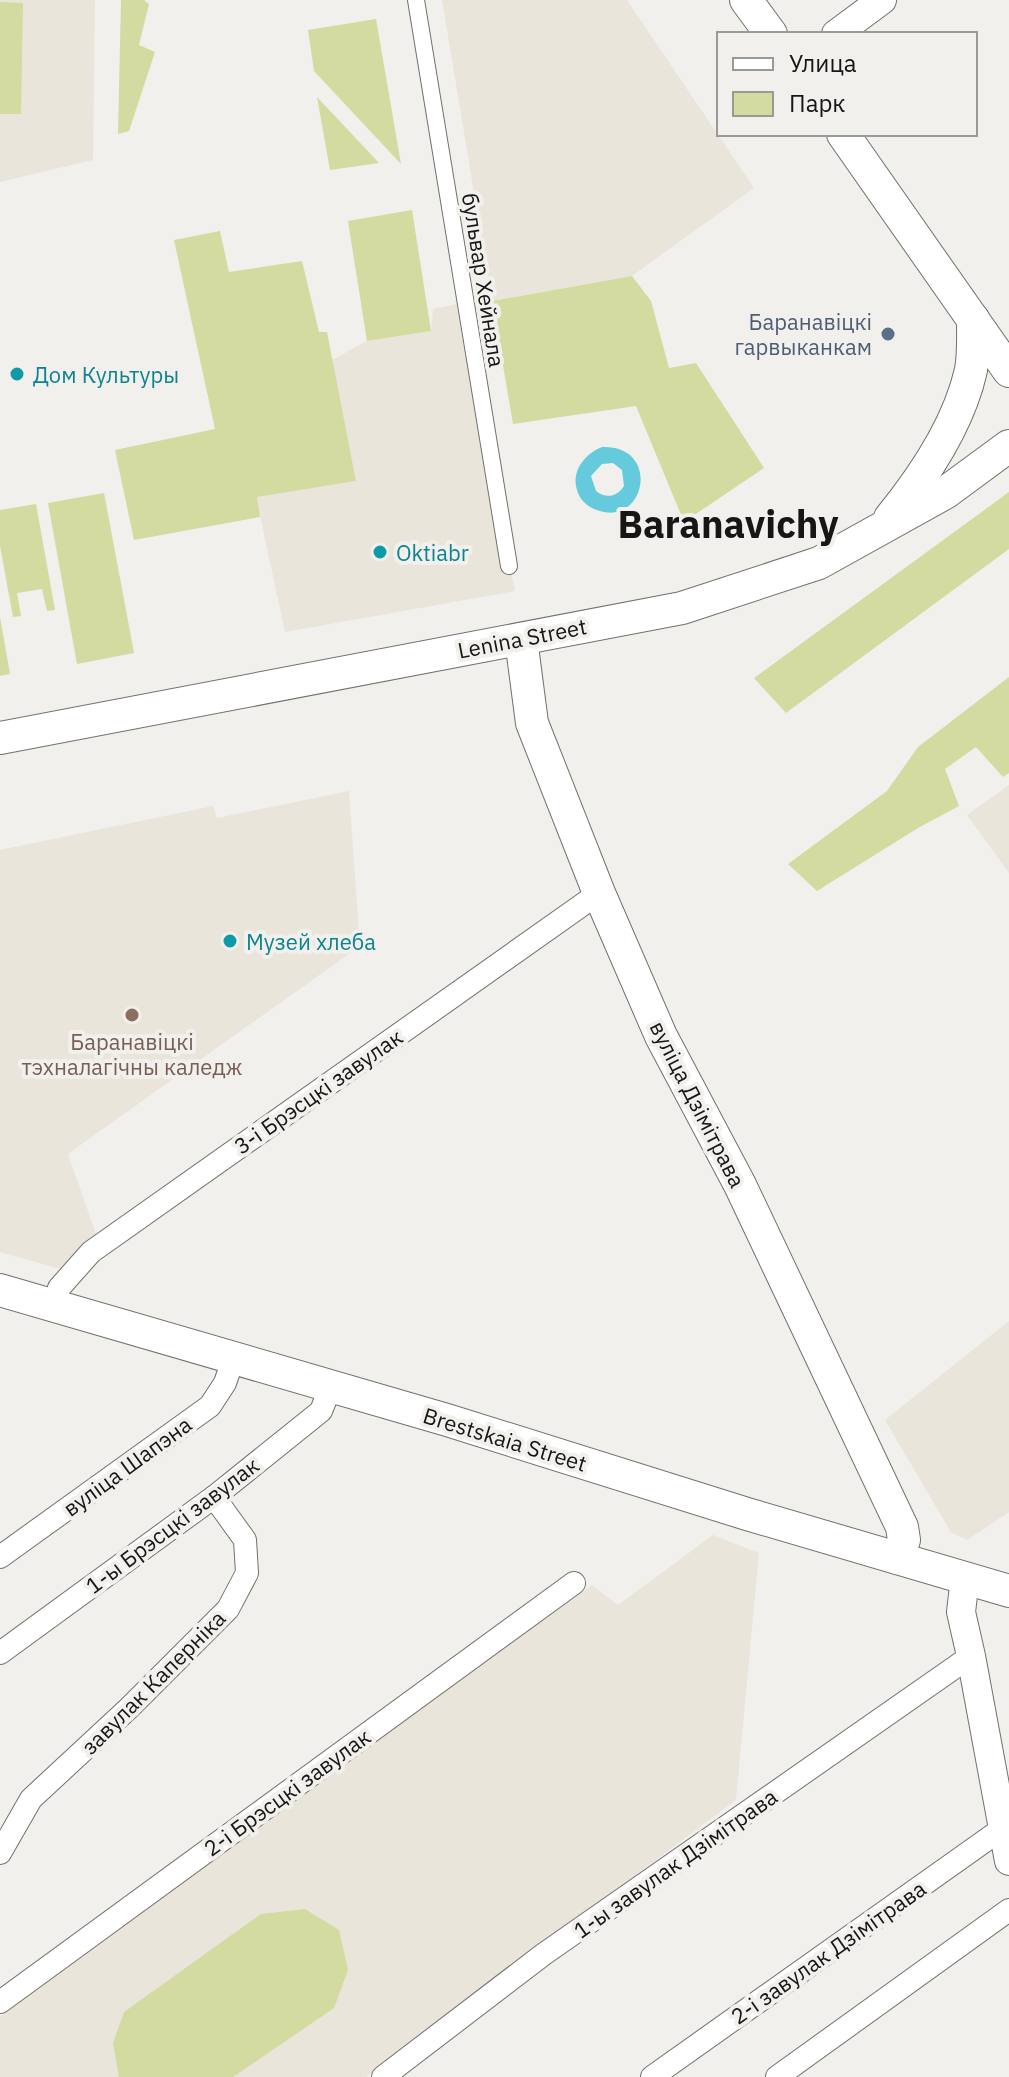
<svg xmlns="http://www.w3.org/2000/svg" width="1009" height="2077" font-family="'IBM Plex Sans',sans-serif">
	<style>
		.built { fill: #e9e5da }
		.green { fill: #d3dba0 }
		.water { fill: #64cadc; fill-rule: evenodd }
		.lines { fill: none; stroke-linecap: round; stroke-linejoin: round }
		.pedestrian-casing { stroke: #72706d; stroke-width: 18 }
		.minor-casing { stroke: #72706d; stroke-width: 24 }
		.tertiary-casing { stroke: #72706d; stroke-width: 30 }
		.secondary-casing { stroke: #72706d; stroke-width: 34 }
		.pedestrian { stroke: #fff; stroke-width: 16 }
		.minor { stroke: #fff; stroke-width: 22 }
		.tertiary { stroke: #fff; stroke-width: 28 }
		.secondary { stroke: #fff; stroke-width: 32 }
		.service-dot { fill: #5c6f8a; stroke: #f1f0ec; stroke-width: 3 }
		.culture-dot { fill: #0f9aa8; stroke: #f1f0ec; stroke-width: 3 }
		.education-dot { fill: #8d6e63; stroke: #f1f0ec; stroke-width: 3 }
		.labels { text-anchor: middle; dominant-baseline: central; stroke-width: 8; stroke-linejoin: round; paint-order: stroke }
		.street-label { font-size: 22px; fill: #171615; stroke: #f1f0ec }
		.service-label { font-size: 22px; fill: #4e5e75; stroke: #f1f0ec; text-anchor: end }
		.culture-label { font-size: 22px; fill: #0d838f; stroke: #f1f0ec; text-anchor: start }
		.education-label { font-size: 22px; fill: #785e54; stroke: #f1f0ec }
		.town-label { font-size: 38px; font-weight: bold; fill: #171615; stroke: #f1f0ec }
	</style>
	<rect width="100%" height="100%" fill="#f1f0ec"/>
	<!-- built -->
	<g class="built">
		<path d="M 0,0 L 95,0 L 93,160 L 0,182 Z"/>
		<path d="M 442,0 L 627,0 L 754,188 L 632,276 L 492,301 Z"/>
		<path d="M 457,304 L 515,591 L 285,632 L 256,497 L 356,481 L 332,360 L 367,341 L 431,331 L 433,309 Z"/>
		<path d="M 1009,785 L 1009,873 L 967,815 Z"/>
		<path d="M 349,791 L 360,946 L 68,1154 L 96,1234 L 64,1270 L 0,1252 L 0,850 L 213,806 L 217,818 Z"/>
		<path d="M 1009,1321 L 1009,1512 L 967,1540 L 951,1532 L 885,1420 Z"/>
		<path d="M 713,1535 L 759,1553 L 736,1800 L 366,2077 L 0,2077 L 0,2017 L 39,1985 L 592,1585 L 618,1605 Z"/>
	</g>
	<!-- green -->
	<g class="green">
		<path d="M 121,0 L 144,0 L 149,4 L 139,45 L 155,52 L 129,131 L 118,134 Z"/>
		<path d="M 0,2 L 23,3 L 21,114 L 0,114 Z"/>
		<path d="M 376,19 L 401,164 L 314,71 L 308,30 Z"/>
		<path d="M 317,97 L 379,163 L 330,170 Z"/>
		<path d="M 412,210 L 431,331 L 367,341 L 348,221 Z"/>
		<path d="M 220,231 L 229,272 L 302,261 L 319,332 L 327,332 L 356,481 L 257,497 L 260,517 L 134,540 L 115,450 L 215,429 L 174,240 Z"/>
		<path d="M 632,276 L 651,301 L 669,368 L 696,363 L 764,468 L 684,522 L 636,406 L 513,424 L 492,301 Z"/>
		<path d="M 1009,492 L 1009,549 L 786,713 L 754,678 Z"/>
		<path d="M 104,493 L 134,653 L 77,664 L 48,503 Z"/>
		<path d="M 36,504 L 55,610 L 47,611 L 42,589 L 17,593 L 21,616 L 13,617 L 0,546 L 0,510 Z"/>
		<path d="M 0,617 L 10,674 L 0,676 Z"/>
		<path d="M 1009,677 L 1009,773 L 1003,777 L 976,747 L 945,769 L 959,806 L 918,828 L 817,891 L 788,864 L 887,791 L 918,747 Z"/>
		<path d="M 305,1909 L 339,1930 L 348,1970 L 334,2008 L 233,2077 L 119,2077 L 113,2043 L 124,2012 L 261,1914 Z"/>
	</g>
	<!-- water -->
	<path class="water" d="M 602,447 C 661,445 646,525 600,511 C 592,509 584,504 580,497 C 568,476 582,455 602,447 ZM 613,463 L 622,470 L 624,486 C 617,497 606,499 596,491 L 591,476 L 602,464 Z"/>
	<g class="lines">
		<!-- pedestrian casing -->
		<g class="pedestrian-casing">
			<path id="pedestrian" d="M 416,0 L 509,566"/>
		</g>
		<!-- minor casing -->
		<g class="minor-casing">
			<g id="minor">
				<path d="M 55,1306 L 59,1288 L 91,1252 L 599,893"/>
				<path d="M 0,1557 L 210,1406 L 225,1383 L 234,1357"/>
				<path d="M 0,1653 L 214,1497 L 321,1411 L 331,1386"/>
				<path d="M 0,1853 L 31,1799 L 129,1708 L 228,1609 L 247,1573 L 245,1540 L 214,1497"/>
				<path d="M 0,2002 L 574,1583"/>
				<path d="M 383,2077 L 544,1954 L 971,1656"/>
				<path d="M 652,2077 L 1003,1828"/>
				<path d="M 777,2077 L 1009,1910"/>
			</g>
		</g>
		<!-- tertiary casing -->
		<g class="tertiary-casing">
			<g id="tertiary">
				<path d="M 836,34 L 882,0"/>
				<path d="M 965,1578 L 961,1612 L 971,1656 L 1009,1861"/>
			</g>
		</g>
		<!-- secondary casing -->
		<g class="secondary-casing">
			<g id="secondary">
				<path d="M 746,0 L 771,34"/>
				<path d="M 843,134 L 1009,371"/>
				<path d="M 890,518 C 925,475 959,424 971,370 C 974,353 973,336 973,319"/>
				<path d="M 521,639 L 532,723 L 599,893 L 661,1036 L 740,1185 L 902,1527 L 904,1540 L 897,1558"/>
				<path d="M 0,738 L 682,608 L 819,563 L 945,493 L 1009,446"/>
				<path d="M 0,1290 L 447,1420 L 747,1514 L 1009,1591"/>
			</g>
		</g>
		<!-- pedestrian -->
		<use href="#pedestrian" class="pedestrian"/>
		<!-- minor -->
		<use href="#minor" class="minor"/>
		<!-- tertiary -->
		<use href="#tertiary" class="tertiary"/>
		<!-- secondary -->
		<use href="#secondary" class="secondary"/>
	</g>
	<!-- markers -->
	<circle class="service-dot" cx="888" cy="334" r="8"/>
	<g class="culture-dot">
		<circle cx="17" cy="374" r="8"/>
		<circle cx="380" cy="552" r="8"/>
		<circle cx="230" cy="941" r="8"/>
	</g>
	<circle class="education-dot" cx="132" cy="1015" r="8"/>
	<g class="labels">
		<!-- street labels -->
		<g class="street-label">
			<text transform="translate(484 280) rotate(81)">бульвар Хейнала</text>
			<text transform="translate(522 638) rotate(-11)">Lenina Street</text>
			<text transform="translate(318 1091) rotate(-35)">3-і Брэсцкі завулак</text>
			<text transform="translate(698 1104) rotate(63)">вуліца Дзімітрава</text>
			<text transform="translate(505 1439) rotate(17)">Brestskaia Street</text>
			<text transform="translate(127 1466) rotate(-36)">вуліца Шапэна</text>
			<text transform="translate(172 1525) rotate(-37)">1-ы Брэсцкі завулак</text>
			<text transform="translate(153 1682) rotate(-45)">завулак Каперніка</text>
			<text transform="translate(287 1792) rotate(-36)">2-і Брэсцкі завулак</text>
			<text transform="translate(675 1863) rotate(-35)">1-ы завулак Дзімітрава</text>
			<text transform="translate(828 1952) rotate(-35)">2-і завулак Дзімітрава</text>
		</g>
		<!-- service labels -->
		<g class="service-label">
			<text x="872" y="321">Баранавіцкі<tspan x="872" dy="25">гарвыканкам</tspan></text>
		</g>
		<!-- culture labels -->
		<g class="culture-label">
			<text x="33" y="374">Дом Культуры</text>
			<text x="396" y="552">Oktiabr</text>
			<text x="246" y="941">Музей хлеба</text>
		</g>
		<!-- education labels -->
		<g class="education-label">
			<text x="132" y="1041">Баранавіцкі<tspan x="132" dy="25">тэхналагічны каледж</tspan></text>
		</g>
		<!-- town labels -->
		<g class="town-label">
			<text x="728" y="523">Baranavichy</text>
		</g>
	</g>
	<!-- legend -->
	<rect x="717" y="32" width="260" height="104" fill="#f1f0ec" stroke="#9a9996" stroke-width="2"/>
	<rect x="733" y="58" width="40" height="12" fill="#ffffff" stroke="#9a9996" stroke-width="2"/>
	<text x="789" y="72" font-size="24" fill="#171615">Улица</text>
	<rect x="733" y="92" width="40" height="24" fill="#d3dba0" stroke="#9a9996" stroke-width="2"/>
	<text x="789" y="112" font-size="24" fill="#171615">Парк</text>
</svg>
